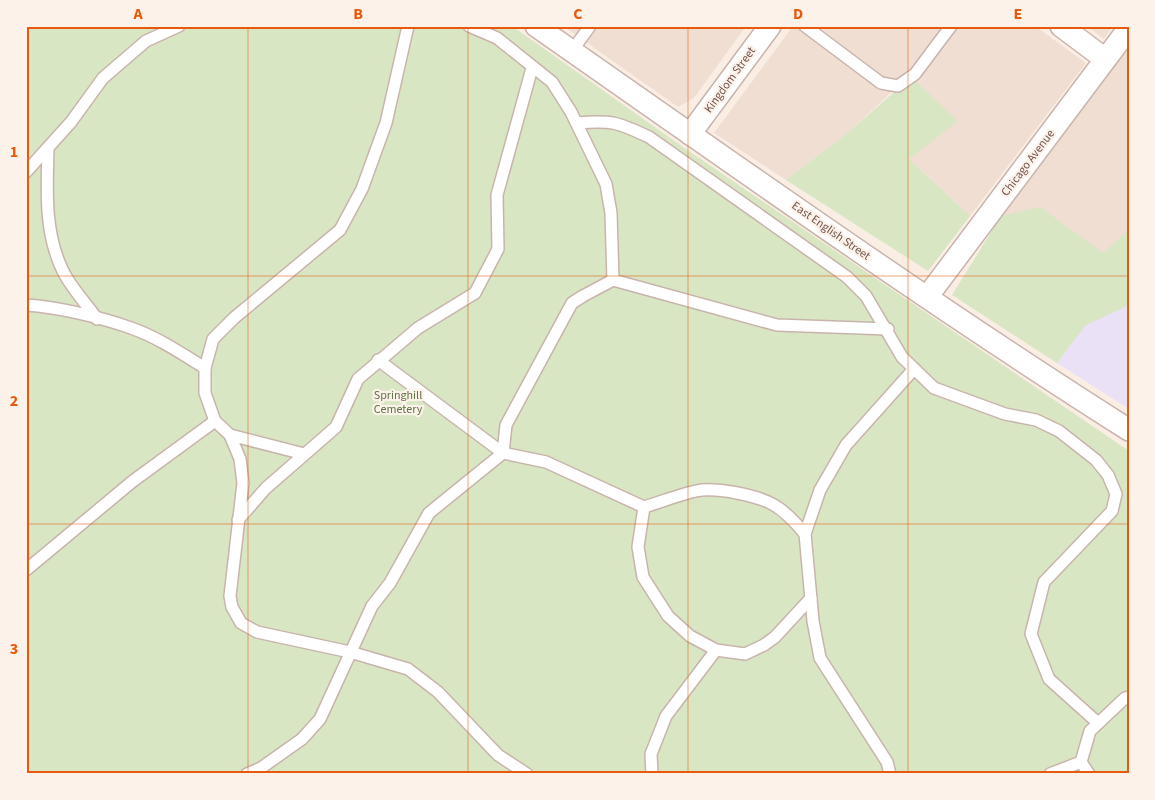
<svg xmlns="http://www.w3.org/2000/svg" width="1155" height="800" font-family="'Source Sans 3',sans-serif">
	<style>
		.residential { fill: #f0ded3 }
		.education { fill: #ebe1f6 }
		.green { fill: #d8e6c4 }
		.lines { fill: none; stroke-linecap: round; stroke-linejoin: round }
		.service-casing { stroke: #c9b4ac; stroke-width: 14 }
		.minor-casing { stroke: #c9b4ac; stroke-width: 24 }
		.service { stroke: #fff; stroke-width: 11 }
		.minor { stroke: #fff; stroke-width: 21 }
		.grid { fill: none; stroke: #e8590c; stroke-width: 1; stroke-opacity: 0.55 }
		.labels { text-anchor: middle; dominant-baseline: central; stroke-width: 4.5; stroke-linejoin: round; paint-order: stroke }
		.street-label { font-size: 12px; fill: #6f534c; stroke: #fdf2ea }
		.park-label { font-size: 12px; fill: #5c7446; stroke: #fdf2ea }
		.neatline { fill: none; stroke: #e8590c; stroke-width: 2 }
		.grid-label { font-size: 16px; text-anchor: middle; font-weight: bold; fill: #e8590c }
	</style>
	<rect width="100%" height="100%" fill="#faeee4"/>
	<!-- residential -->
	<g class="residential">
		<path d="M 563,26 L 746,26 L 694,98 L 678,107 Z"/>
		<path d="M 793,26 L 1035,26 L 1086,63 L 970,216 L 909,159 L 898,86 L 850,131 L 786,180 L 714,133 Z"/>
		<path d="M 1086,26 L 1113,26 L 1104,39 Z"/>
		<path d="M 1129,47 L 1129,267 L 1001,216 Z"/>
	</g>
	<!-- education -->
	<path class="education" d="M 1129,267 L 1129,409 L 1057,363 Z"/>
	<!-- green -->
	<g class="green">
		<path d="M 26,26 L 512,26 L 683,147 L 1129,451 L 1129,774 L 26,774 Z"/>
		<path d="M 911,77 L 958,121 L 909,159 L 970,216 L 928,271 L 786,180 L 850,131 Z"/>
		<path d="M 1040,207 L 1103,253 L 1129,230 L 1129,302 L 1125,307 L 1086,325 L 1057,363 L 952,295 L 1001,216 Z"/>
	</g>
	<g class="lines">
		<!-- service casing -->
		<g class="service-casing">
			<g id="service">
				<path d="M 408,26 L 386,123 L 362,189 L 340,230 L 234,318 L 213,339 L 205,368 L 205,393 L 215,421 L 230,435 L 240,459 L 243,483 L 230,596 L 232,607 L 241,623 L 257,632 L 350,652 L 408,669 L 438,692 L 498,755 L 527,774"/>
				<path d="M 469,26 L 497,38 L 552,82 L 571,112 L 606,184 L 611,213 L 613,280"/>
				<path d="M 805,26 L 881,83 L 898,86 L 915,74 L 951,26"/>
				<path d="M 572,51 L 590,26"/>
				<path d="M 577,123 C 612,120 617,122 649,137 L 847,277 L 866,296 L 902,357 L 934,388 L 1005,414 L 1036,420 L 1059,431 L 1096,460 L 1108,475 L 1116,494 L 1112,511 L 1044,582 L 1031,634 L 1049,679 L 1098,723"/>
				<path d="M 48,148 C 47,188 44,231 62,269 C 70,287 86,303 97,319"/>
				<path d="M 26,172 L 71,122 L 103,78 L 146,41 L 179,26"/>
				<path d="M 26,305 C 58,307 100,317 131,328 C 157,337 181,353 205,368"/>
				<path d="M 378,360 L 503,453 L 546,462 L 644,507 C 661,502 678,495 696,491 C 715,487 757,495 774,505 C 786,512 796,523 805,534"/>
				<path d="M 230,435 L 304,454"/>
				<path d="M 644,507 L 638,547 L 643,577 L 668,616 L 690,636 L 716,650 L 745,654 L 764,645 L 775,637 L 811,598"/>
				<path d="M 238,520 L 266,488 L 336,427 L 358,379 L 418,328 L 475,293 L 498,249 L 497,195 L 532,68"/>
				<path d="M 26,570 L 133,481 L 215,421"/>
				<path d="M 247,774 L 261,768 L 302,739 L 320,719 L 372,606 L 390,583 L 429,513 L 503,453 L 506,425 L 572,303 L 583,296 L 613,280 L 777,325 L 888,329"/>
				<path d="M 652,774 L 651,754 L 666,716 L 716,650"/>
				<path d="M 890,774 L 887,762 L 820,658 L 813,621 L 805,534 L 820,490 L 846,445 L 914,369"/>
				<path d="M 1050,774 L 1081,762"/>
				<path d="M 1089,774 L 1081,762 L 1090,731 L 1125,698 L 1129,697"/>
			</g>
		</g>
		<!-- minor casing -->
		<g class="minor-casing">
			<g id="minor">
				<path d="M 536,26 C 732,163 927,302 1129,430"/>
				<path d="M 1061,26 L 1105,59"/>
				<path d="M 690,134 L 770,26"/>
				<path d="M 927,297 L 1129,28"/>
			</g>
		</g>
		<!-- service -->
		<use href="#service" class="service"/>
		<!-- minor -->
		<use href="#minor" class="minor"/>
	</g>
	<!-- grid -->
	<path class="grid" d="M 248,26 L 248,774M 468,26 L 468,774M 688,26 L 688,774M 908,26 L 908,774M 26,276 L 1129,276M 26,524 L 1129,524"/>
	<g class="labels">
		<!-- street labels -->
		<g class="street-label">
			<text transform="translate(730 80) rotate(-54)">Kingdom Street</text>
			<text transform="translate(1028 163) rotate(-53)">Chicago Avenue</text>
			<text transform="translate(831 231) rotate(35)">East English Street</text>
		</g>
		<!-- park labels -->
		<g class="park-label">
			<text x="398" y="395">Springhill<tspan x="398" dy="14">Cemetery</tspan></text>
		</g>
	</g>
	<!-- border -->
	<rect width="1155" height="800" fill="none" stroke="#fdf2ea" stroke-width="55"/>
	<rect x="28" y="28" width="1100" height="744" class="neatline"/>
	<g class="grid-label">
		<text x="138" y="19">A</text>
		<text x="358" y="19">B</text>
		<text x="578" y="19">C</text>
		<text x="798" y="19">D</text>
		<text x="1018" y="19">E</text>
		<text x="14" y="157">1</text>
		<text x="14" y="406">2</text>
		<text x="14" y="654">3</text>
	</g>
</svg>
